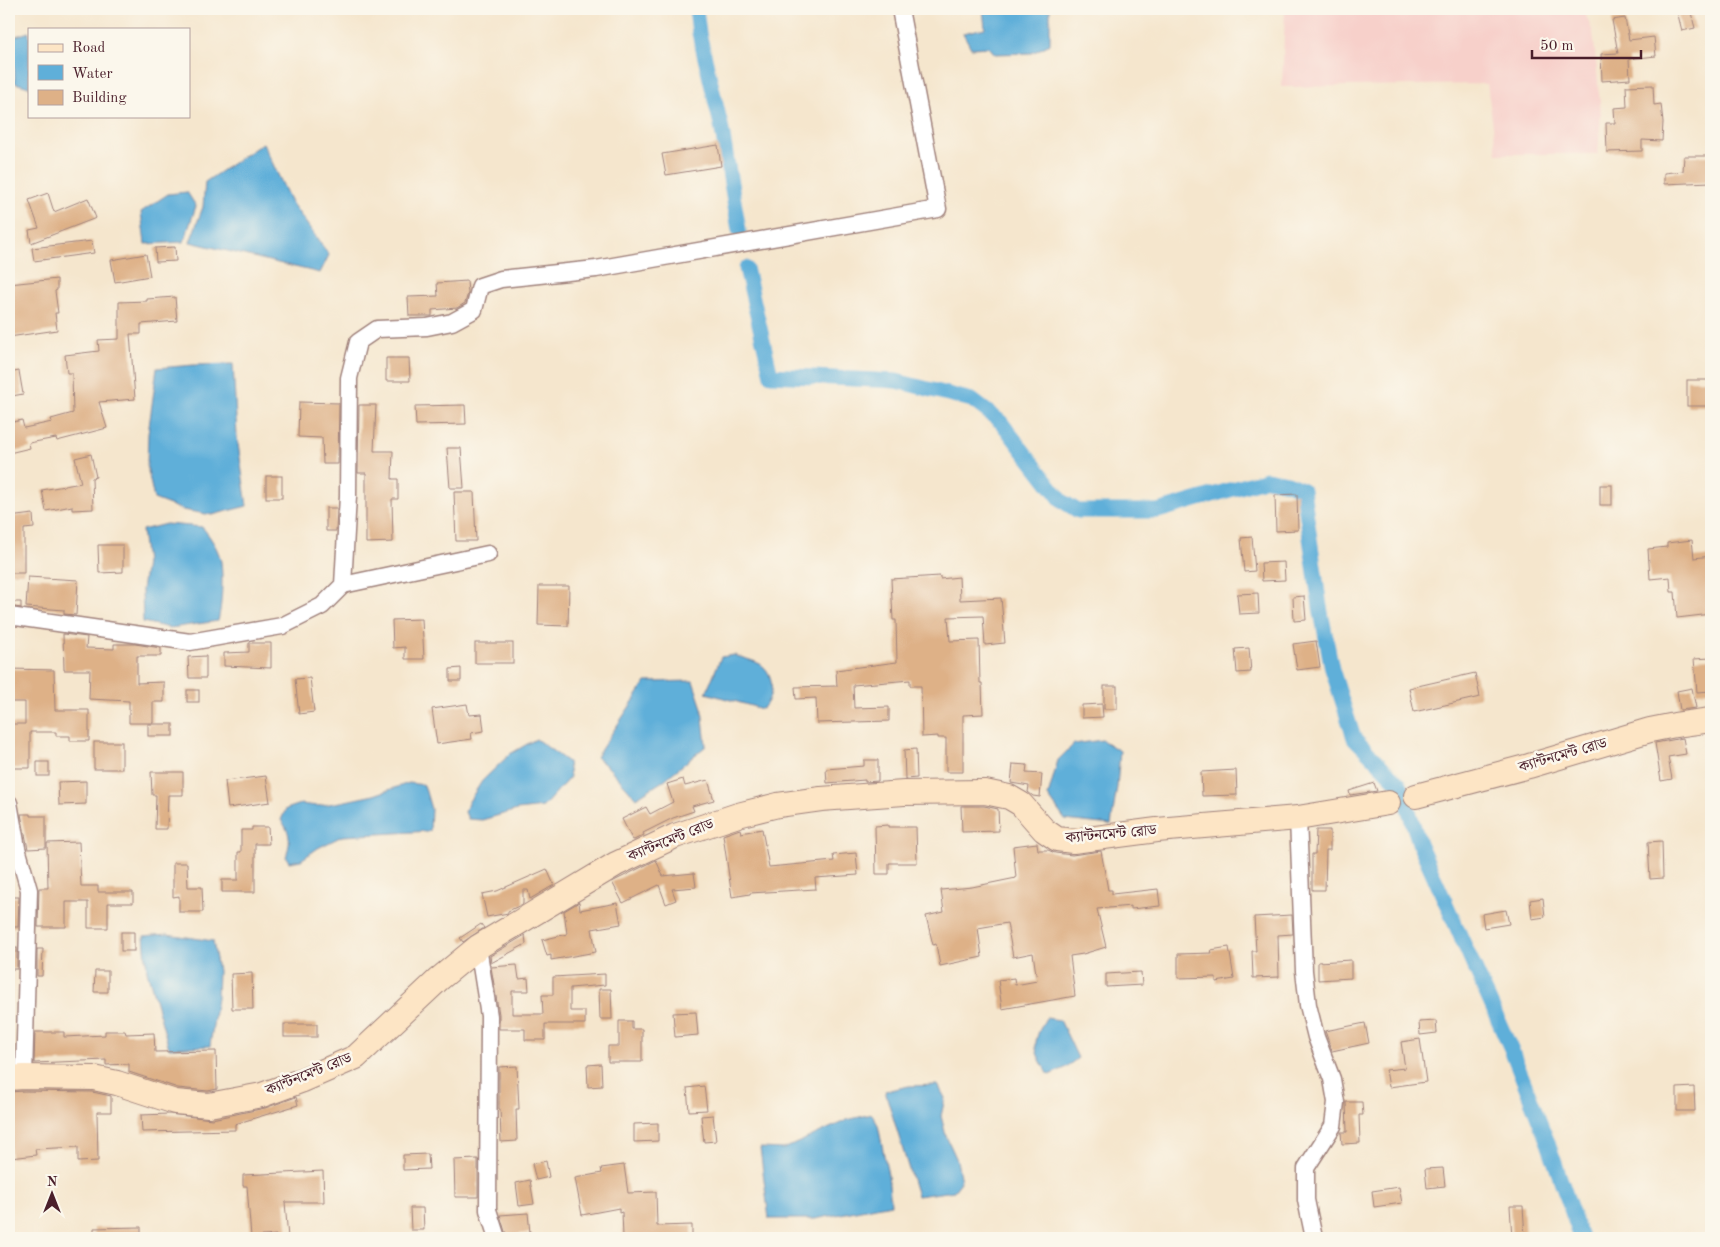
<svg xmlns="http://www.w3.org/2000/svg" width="1720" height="1247" font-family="'Old Standard TT','Noto Serif Bengali',serif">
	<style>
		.built { fill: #f7d0ca }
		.water { fill: #5fafd9; stroke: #546782 }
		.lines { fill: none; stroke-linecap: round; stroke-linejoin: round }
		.canal { stroke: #5fafd9; stroke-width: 15 }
		.building { fill: #deb187 }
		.street-casing { stroke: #a0827c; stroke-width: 19 }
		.secondary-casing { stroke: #a0827c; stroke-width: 26 }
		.street { stroke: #fff; stroke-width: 16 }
		.secondary { stroke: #fde5c5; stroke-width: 24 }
		.labels { text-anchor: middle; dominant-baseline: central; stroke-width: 5; stroke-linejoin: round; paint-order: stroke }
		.street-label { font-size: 15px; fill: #4a1f2b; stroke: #fbf7ec }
	</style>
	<rect width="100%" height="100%" fill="#fbf7ec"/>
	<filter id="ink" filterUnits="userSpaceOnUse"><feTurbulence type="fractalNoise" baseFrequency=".02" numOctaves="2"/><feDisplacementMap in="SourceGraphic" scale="10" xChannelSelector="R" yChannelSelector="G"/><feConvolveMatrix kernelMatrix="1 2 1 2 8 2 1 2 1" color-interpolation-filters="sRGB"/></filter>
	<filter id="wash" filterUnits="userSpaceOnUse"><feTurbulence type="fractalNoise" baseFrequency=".0096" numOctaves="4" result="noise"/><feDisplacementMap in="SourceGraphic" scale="20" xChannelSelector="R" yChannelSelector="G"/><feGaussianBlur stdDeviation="1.12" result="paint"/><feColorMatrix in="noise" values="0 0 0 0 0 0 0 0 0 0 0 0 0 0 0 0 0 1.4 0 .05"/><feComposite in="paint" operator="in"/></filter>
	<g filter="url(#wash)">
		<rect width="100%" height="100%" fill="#f5e6cd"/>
		<!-- built -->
		<path class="built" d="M 1285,9 L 1583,9 L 1593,32 L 1601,113 L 1598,154 L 1497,154 L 1487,84 L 1282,87 Z"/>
		<!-- water -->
		<g class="water">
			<path d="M 983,9 L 1050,9 L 1050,44 L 1032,53 L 995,54 L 989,47 L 971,48 L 963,33 L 985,28 Z"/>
			<path d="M 29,32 L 29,87 L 15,83 L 13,37 Z"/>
			<path d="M 263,143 L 291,202 L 329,255 L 320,273 L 190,242 L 203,207 L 205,182 Z"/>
			<path d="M 187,192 L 196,206 L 184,242 L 145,244 L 141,212 L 168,194 Z"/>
			<path d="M 233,364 L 237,437 L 247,506 L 212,515 L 183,510 L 154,499 L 147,466 L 148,434 L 157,368 L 194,365 Z"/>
			<path d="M 166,524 L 202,527 C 210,536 219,550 221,562 C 223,577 222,606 218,621 L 170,628 L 143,622 L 142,590 L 146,563 L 142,530 Z"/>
			<path d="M 734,655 C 742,658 753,660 760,664 C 776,674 774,698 762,709 L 706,693 L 721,657 Z"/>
			<path d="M 693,681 L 702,708 L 706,746 L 663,781 L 636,798 L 610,769 L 596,757 L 646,682 Z"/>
			<path d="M 536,739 L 568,762 L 570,777 L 543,807 L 517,810 L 482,820 L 468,819 L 465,812 L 468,803 L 482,781 L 510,754 Z"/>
			<path d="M 1102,740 L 1120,751 L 1117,787 L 1111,825 L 1065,820 L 1048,796 L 1058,760 L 1074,744 Z"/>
			<path d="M 409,783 L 424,785 L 431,809 L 430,831 L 342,836 L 318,848 L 301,860 L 289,862 L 286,857 C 291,840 291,834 281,820 L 286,809 L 301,804 L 317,806 L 341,802 L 374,795 Z"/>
			<path d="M 167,934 L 213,941 L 218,971 L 217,998 L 210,1046 L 169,1048 L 147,971 L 144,936 Z"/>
			<path d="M 1046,1018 L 1060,1020 L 1078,1058 L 1065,1068 L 1049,1075 C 1033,1050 1031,1044 1046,1018 Z"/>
			<path d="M 938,1085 L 945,1098 L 941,1116 L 946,1136 L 957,1160 L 961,1182 L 954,1191 L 917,1196 L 885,1091 L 909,1086 Z"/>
			<path d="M 872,1114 L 878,1125 L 888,1175 L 891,1204 L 815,1219 L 769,1219 L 760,1148 L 784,1149 L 847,1120 Z"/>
		</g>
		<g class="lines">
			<!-- canal -->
			<g class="canal">
				<path d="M 696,9 L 699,33 L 721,125 L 739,230"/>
				<path d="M 746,268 L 771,375 L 896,381 L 972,400 L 1001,422 L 1062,501 L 1078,511 L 1158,511 L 1267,479 L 1288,483 L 1303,490 L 1320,607 L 1332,669 L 1354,738 L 1401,786 L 1419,843 L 1511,1049 L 1548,1143 L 1581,1238"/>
			</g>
		</g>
		<g id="blocks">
			<!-- building -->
			<g class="building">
				<path d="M 1684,9 L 1690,9 L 1695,28 L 1682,31 L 1677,11 Z"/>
				<path d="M 1625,18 L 1629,40 L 1654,37 L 1656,56 L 1629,59 L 1630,79 L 1602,81 L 1601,54 L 1618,53 L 1612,20 Z"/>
				<path d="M 1653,85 L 1654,105 L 1661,104 L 1663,122 L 1662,141 L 1642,140 L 1642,151 L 1607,152 L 1606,123 L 1615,123 L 1614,108 L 1627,107 L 1626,86 Z"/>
				<path d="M 718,145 L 721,166 L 666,175 L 662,154 Z"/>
				<path d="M 1684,156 L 1711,156 L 1711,182 L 1664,184 L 1664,173 L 1683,171 Z"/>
				<path d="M 48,193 L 54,212 L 88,198 L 96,218 L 31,243 L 29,230 L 39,228 L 29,200 Z"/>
				<path d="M 92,241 L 94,253 L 34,261 L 32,248 Z"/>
				<path d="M 175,247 L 176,261 L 156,262 L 155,248 Z"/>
				<path d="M 146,254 L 150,276 L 115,282 L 111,260 Z"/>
				<path d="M 57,279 L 57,290 L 55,291 L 58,313 L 55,313 L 57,330 L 9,337 L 9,284 Z"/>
				<path d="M 467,281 L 468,293 L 465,303 L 457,308 L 432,310 L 432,316 L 409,316 L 408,297 L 438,296 L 437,283 Z"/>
				<path d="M 175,297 L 177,321 L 141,324 L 141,334 L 130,334 L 135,399 L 99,402 L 107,428 L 57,441 L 56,438 L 29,443 L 30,448 L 9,453 L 9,423 L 22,420 L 24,428 L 52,422 L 51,419 L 73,413 L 72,373 L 67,373 L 65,355 L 99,351 L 98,340 L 119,339 L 119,302 L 147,301 L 147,299 Z"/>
				<path d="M 386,358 L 409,358 L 410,381 L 386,381 Z"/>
				<path d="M 19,371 L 23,394 L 12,396 L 9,373 Z"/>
				<rect x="1687" y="380" width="24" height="26"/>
				<path d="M 299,402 L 339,403 L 338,464 L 323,464 L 322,438 L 298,437 Z"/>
				<path d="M 359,405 L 376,405 L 374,451 L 393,451 L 392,479 L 398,479 L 398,499 L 392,499 L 393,542 L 366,543 L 366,473 L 358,473 Z"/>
				<path d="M 465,405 L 466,424 L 416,425 L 415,406 Z"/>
				<path d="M 447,448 L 461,448 L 464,488 L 450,488 Z"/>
				<path d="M 91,454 L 96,477 L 92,478 L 93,509 L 72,510 L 72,506 L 46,511 L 42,490 L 81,483 L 75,458 Z"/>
				<rect x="266" y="476" width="16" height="22"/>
				<rect x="1600" y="485" width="12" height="20"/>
				<path d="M 454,492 L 474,492 L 476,541 L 456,541 Z"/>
				<path d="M 1297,494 L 1298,530 L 1276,531 L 1275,495 Z"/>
				<path d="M 326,508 L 337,508 L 336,531 L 326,531 Z"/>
				<path d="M 33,514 L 34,528 L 24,529 L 24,573 L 9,573 L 9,517 Z"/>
				<path d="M 1252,537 L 1255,571 L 1244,572 L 1241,538 Z"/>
				<path d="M 1692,540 L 1694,558 L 1711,556 L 1711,614 L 1677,618 L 1675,592 L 1671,592 L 1670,577 L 1650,579 L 1648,549 L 1667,547 L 1667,543 Z"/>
				<path d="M 98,545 L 123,545 L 123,572 L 99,573 Z"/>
				<path d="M 1284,562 L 1285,580 L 1262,581 L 1261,563 Z"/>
				<path d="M 940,576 L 940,579 L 959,577 L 960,600 L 1001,598 L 1005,643 L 985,645 L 983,616 L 948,617 L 950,641 L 979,640 L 980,683 L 982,683 L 983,714 L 963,715 L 963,772 L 946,772 L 946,738 L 938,738 L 938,736 L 922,737 L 921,686 L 910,686 L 910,680 L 853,685 L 854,708 L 889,707 L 889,721 L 817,723 L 816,698 L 796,699 L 795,687 L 837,686 L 836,670 L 897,662 L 896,620 L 893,620 L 891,579 Z"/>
				<path d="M 28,577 L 78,580 L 76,615 L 64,614 L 64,610 L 26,607 Z"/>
				<path d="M 539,586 L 569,586 L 568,626 L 538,625 Z"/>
				<path d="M 1258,593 L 1259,613 L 1239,614 L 1237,594 Z"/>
				<path d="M 1304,596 L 1306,620 L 1294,621 L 1293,597 Z"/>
				<path d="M 9,602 L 21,602 L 21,608 L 9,606 Z"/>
				<path d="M 422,619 L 424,659 L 405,659 L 405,647 L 393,648 L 392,620 Z"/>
				<path d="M 63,634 L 87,637 L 86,648 L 114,649 L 114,644 L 135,644 L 161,648 L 161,656 L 137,656 L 137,683 L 164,682 L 164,702 L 153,702 L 153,723 L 129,723 L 129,701 L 89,699 L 90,670 L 64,670 Z"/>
				<path d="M 1316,641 L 1320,667 L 1297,670 L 1293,644 Z"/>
				<path d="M 249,643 L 271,643 L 271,668 L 224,666 L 224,653 L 249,652 Z"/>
				<rect x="475" y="643" width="38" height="20"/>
				<path d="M 1249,648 L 1251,672 L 1237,673 L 1235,649 Z"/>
				<path d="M 206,656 L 206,678 L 189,678 L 188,657 Z"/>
				<path d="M 1711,658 L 1711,691 L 1697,692 L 1694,659 Z"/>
				<path d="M 461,668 L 461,681 L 450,681 L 450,669 Z"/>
				<path d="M 9,669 L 54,670 L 55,710 L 89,710 L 89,741 L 70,741 L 70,736 L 56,736 L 56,732 L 30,732 L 30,768 L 10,768 L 9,724 L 25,724 L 25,702 L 9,702 Z"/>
				<path d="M 1475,673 L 1480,697 L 1414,712 L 1409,688 Z"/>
				<path d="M 310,678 L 314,712 L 299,714 L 295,679 Z"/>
				<rect x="1104" y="686" width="13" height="23"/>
				<path d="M 1692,688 L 1696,708 L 1680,710 L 1677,691 Z"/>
				<rect x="187" y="690" width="12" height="12"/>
				<path d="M 467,704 L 469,715 L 482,714 L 484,731 L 471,733 L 472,739 L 437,744 L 432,709 Z"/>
				<path d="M 1102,704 L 1103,717 L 1082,718 L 1082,705 Z"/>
				<rect x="148" y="724" width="25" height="12"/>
				<path d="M 1683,738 L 1686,754 L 1668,757 L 1672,779 L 1661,781 L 1655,743 Z"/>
				<rect x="94" y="742" width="28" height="27"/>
				<path d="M 916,749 L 917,778 L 905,779 L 904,750 Z"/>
				<path d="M 864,760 L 878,760 L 878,781 L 865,782 L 865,780 L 827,783 L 826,769 L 864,766 Z"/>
				<rect x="37" y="762" width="12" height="14"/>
				<path d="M 1013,764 L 1027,765 L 1026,773 L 1042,774 L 1040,797 L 1033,796 L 1028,792 L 1029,786 L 1011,783 Z"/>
				<path d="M 1236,770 L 1237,795 L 1202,796 L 1201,772 Z"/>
				<path d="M 151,772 L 183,772 L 183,795 L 168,795 L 167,829 L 155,829 L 156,795 L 152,795 Z"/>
				<path d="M 266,776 L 270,802 L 228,808 L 225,781 Z"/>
				<path d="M 683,779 L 685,786 L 708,780 L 714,800 L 692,806 L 694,811 L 673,818 L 643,833 L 644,835 L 634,840 L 632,839 L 622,819 L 646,807 L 650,814 L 673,802 L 667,784 Z"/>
				<path d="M 86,781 L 86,804 L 59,805 L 58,782 Z"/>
				<path d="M 1374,783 L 1377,791 L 1350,795 L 1349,791 Z"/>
				<path d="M 961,806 L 984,806 L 998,809 L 999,831 L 962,832 Z"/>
				<path d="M 21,814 L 30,814 L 30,816 L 46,816 L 46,848 L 28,849 Z"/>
				<path d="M 888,825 L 888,827 L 916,827 L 917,863 L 889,863 L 889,874 L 876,874 L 875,826 Z"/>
				<path d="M 252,827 L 268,827 L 269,844 L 255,844 L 255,892 L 222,892 L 222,880 L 238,880 L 238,852 L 241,852 L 241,830 L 252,830 Z"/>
				<path d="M 740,829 L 741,833 L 762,829 L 769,867 L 834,861 L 833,855 L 856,853 L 858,875 L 815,878 L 816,889 L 750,893 L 750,894 L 732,897 L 723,835 Z"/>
				<path d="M 1316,830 L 1330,830 L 1330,850 L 1326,850 L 1325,890 L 1312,890 L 1312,854 L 1315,854 Z"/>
				<path d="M 1662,841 L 1663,878 L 1650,879 L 1648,842 Z"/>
				<path d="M 79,842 L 81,886 L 98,886 L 98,892 L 133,892 L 133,903 L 108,903 L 108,928 L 88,928 L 88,902 L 66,902 L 66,927 L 38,927 L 39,888 L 48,888 L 47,843 Z"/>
				<path d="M 1037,843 L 1038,850 L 1048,850 L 1055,853 L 1072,855 L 1101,851 L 1108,890 L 1112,890 L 1112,894 L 1158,889 L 1160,906 L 1131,909 L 1131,906 L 1097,909 L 1106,947 L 1083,954 L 1070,956 L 1075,996 L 1002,1009 L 998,980 L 1014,978 L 1015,985 L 1037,981 L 1033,953 L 1013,957 L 1007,923 L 978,928 L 982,957 L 940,966 L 936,944 L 933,945 L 926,916 L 944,912 L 941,890 L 972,887 L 1016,878 L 1013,846 Z"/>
				<path d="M 656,860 L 663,876 L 694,873 L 696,887 L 672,889 L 676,900 L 666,904 L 659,885 L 623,903 L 612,882 Z"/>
				<path d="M 173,863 L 187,863 L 188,887 L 202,887 L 203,912 L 179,912 L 179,896 L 173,897 Z"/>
				<path d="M 547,869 L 554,885 L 530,899 L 528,890 L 523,890 L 523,904 L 508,911 L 508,913 L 487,917 L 482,894 L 497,891 Z"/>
				<path d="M 9,897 L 19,897 L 18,927 L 9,927 Z"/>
				<path d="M 1543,898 L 1545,917 L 1532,919 L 1530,900 Z"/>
				<path d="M 579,902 L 580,910 L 617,903 L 621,924 L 592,929 L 596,952 L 551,960 L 551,955 L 547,956 L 542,940 L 567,934 L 564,911 Z"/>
				<path d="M 1506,910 L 1509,924 L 1484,928 L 1482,914 Z"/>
				<path d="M 1292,915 L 1293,934 L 1278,935 L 1279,977 L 1253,978 L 1252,951 L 1256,951 L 1254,917 Z"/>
				<path d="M 481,924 L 484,928 L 463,942 L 460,938 Z"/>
				<rect x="121" y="932" width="13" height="19"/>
				<path d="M 525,935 L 526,944 L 491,963 L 490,956 Z"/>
				<path d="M 1229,947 L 1234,979 L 1216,982 L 1216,977 L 1178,978 L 1178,954 L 1212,953 L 1211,950 Z"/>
				<rect x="9" y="948" width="8" height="21"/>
				<path d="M 37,949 L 43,949 L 42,976 L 37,976 Z"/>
				<path d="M 1351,960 L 1351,978 L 1318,980 L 1318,962 Z"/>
				<path d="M 517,965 L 519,979 L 528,978 L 529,991 L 512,991 L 512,1014 L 543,1014 L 542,995 L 553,995 L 553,977 L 605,974 L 605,985 L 570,988 L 570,1011 L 585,1011 L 585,1024 L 545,1024 L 545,1040 L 525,1040 L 525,1029 L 499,1029 L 499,1014 L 491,967 Z"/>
				<path d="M 95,971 L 108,971 L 108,992 L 94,992 Z"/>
				<path d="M 1141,972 L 1142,985 L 1106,987 L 1106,974 Z"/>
				<path d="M 252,973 L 253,1009 L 232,1009 L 231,974 Z"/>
				<path d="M 599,989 L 611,989 L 612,1019 L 600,1019 Z"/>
				<path d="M 696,1012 L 698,1035 L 675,1037 L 673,1013 Z"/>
				<path d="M 619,1021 L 632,1021 L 632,1029 L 642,1029 L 642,1062 L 608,1062 L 608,1046 L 619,1046 Z"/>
				<path d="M 1436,1021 L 1437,1033 L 1420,1035 L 1419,1022 Z"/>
				<path d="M 1365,1023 L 1369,1043 L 1332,1051 L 1325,1031 Z"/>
				<rect x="284" y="1024" width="33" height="13"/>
				<path d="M 105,1031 L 125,1031 L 126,1034 L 154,1033 L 155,1052 L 216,1051 L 217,1089 L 208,1091 L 178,1088 L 129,1072 L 129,1064 L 106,1065 L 106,1060 L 34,1063 L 35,1032 L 64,1032 L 64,1037 L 105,1035 Z"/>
				<path d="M 1420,1039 L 1426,1082 L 1389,1087 L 1386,1070 L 1405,1068 L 1401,1042 Z"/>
				<path d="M 601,1064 L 602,1086 L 588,1087 L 587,1065 Z"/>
				<path d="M 517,1066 L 519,1109 L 516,1109 L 517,1141 L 501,1142 L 500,1109 L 499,1109 L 499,1067 Z"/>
				<path d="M 704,1086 L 707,1110 L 689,1111 L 687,1088 Z"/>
				<path d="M 1694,1087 L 1695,1111 L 1677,1111 L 1677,1088 Z"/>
				<path d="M 24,1091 L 92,1092 L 111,1096 L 111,1112 L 97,1112 L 98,1161 L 78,1162 L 78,1147 L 35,1149 L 36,1155 L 11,1158 L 9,1133 L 9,1092 Z"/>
				<path d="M 296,1097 L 298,1105 L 235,1124 L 235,1130 L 142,1132 L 141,1115 L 169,1114 L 212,1119 L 265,1108 Z"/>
				<path d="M 1346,1102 L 1362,1102 L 1363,1115 L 1359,1115 L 1360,1143 L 1342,1144 L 1341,1132 L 1347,1132 Z"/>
				<path d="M 713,1115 L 716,1141 L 704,1142 L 701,1116 Z"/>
				<path d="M 658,1123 L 658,1141 L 634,1142 L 634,1124 Z"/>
				<path d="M 428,1154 L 429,1169 L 403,1170 L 403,1155 Z"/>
				<path d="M 478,1159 L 478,1197 L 455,1197 L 454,1160 Z"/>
				<path d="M 546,1161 L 549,1177 L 536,1180 L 532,1164 Z"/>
				<path d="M 624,1165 L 628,1193 L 656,1192 L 657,1226 L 692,1225 L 692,1238 L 623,1237 L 622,1212 L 619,1213 L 619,1208 L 582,1215 L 575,1178 L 602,1173 L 601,1168 Z"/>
				<path d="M 1443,1168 L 1445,1186 L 1427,1188 L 1425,1169 Z"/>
				<path d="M 323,1171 L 324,1202 L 285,1202 L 288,1238 L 276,1238 L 276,1235 L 251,1237 L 247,1186 L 243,1186 L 243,1175 Z"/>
				<path d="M 530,1180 L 534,1204 L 519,1206 L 516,1183 Z"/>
				<path d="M 1399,1187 L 1402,1203 L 1374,1207 L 1372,1191 Z"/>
				<path d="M 1510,1206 L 1523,1206 L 1525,1238 L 1512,1238 Z"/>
				<path d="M 410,1208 L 423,1208 L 424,1230 L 411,1230 Z"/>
				<path d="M 528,1213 L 530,1233 L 506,1235 L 500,1215 Z"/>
				<path d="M 141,1227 L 141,1238 L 94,1238 L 94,1228 Z"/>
			</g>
		</g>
	</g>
	<g filter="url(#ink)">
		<use href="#blocks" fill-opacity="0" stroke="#a0827c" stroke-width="1"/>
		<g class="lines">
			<!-- street casing -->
			<g class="street-casing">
				<g id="street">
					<path d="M 343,585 L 488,554"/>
					<path d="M 9,616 L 190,642 L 282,626 L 322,606 L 343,585 L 348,496 L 349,378 L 358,342 L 377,329 L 427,327 L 452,322 L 474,310 L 480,286 L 501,279 L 596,269 L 938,209 L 900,9"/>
					<path d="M 9,803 L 17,848 L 29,890 L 24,1077"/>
					<path d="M 1298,818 L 1304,971 L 1308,1005 L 1316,1037 L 1332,1079 L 1336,1102 L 1333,1126 L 1306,1168 L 1306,1200 L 1314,1238"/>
					<path d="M 478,947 L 489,1016 L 488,1210 L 497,1238"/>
				</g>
			</g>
			<!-- secondary casing -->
			<g class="secondary-casing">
				<g id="secondary">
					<path d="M 1416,796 L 1529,766 L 1650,730 L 1675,725 L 1711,720"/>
					<path d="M 9,1078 L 24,1077 L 94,1078 L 117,1083 L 175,1102 L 209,1105 L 262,1095 L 303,1080 L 356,1057 L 438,980 L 478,947 L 616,864 L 675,836 L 738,815 L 778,805 L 821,799 L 904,793 L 985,792 L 1009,797 L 1021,804 L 1044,830 L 1057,839 L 1073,841 L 1157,830 L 1298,818 L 1388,803"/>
				</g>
			</g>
			<!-- street -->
			<use href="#street" class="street"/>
			<!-- secondary -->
			<use href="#secondary" class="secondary"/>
		</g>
	</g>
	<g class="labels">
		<!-- street labels -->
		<g class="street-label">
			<text transform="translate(1563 756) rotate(-16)">ক্যান্টনমেন্ট রোড</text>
			<text transform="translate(1111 835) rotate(-5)">ক্যান্টনমেন্ট রোড</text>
			<text transform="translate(671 841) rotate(-22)">ক্যান্টনমেন্ট রোড</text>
			<text transform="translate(309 1075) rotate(-22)">ক্যান্টনমেন্ট রোড</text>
		</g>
	</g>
	<!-- margin -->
	<rect width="1720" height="1247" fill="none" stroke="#fbf7ec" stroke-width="30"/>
	<!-- legend -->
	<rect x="28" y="28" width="162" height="90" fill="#fbf7ec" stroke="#b4a19f"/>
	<rect x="38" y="44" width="25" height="8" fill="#fde5c5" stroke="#b4a19f"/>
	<text x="72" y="52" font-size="15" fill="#4a1f2b">Road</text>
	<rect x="38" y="65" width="25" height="15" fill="#5fafd9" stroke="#b4a19f"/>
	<text x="72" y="78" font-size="15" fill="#4a1f2b">Water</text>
	<rect x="38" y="90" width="25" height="15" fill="#deb187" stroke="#b4a19f"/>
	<text x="72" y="102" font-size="15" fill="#4a1f2b">Building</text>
	<!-- north arrow -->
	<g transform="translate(52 1194)" stroke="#fbf7ec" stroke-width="4" paint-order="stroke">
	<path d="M0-4L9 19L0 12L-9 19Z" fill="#4a1f2b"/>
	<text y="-8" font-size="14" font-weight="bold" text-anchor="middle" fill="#4a1f2b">N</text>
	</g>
	<!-- scale -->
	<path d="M1532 50v8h109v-8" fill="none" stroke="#4a1f2b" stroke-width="2.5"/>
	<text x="1540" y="50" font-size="15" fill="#4a1f2b" stroke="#fbf7ec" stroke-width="4" paint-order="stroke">50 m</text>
</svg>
